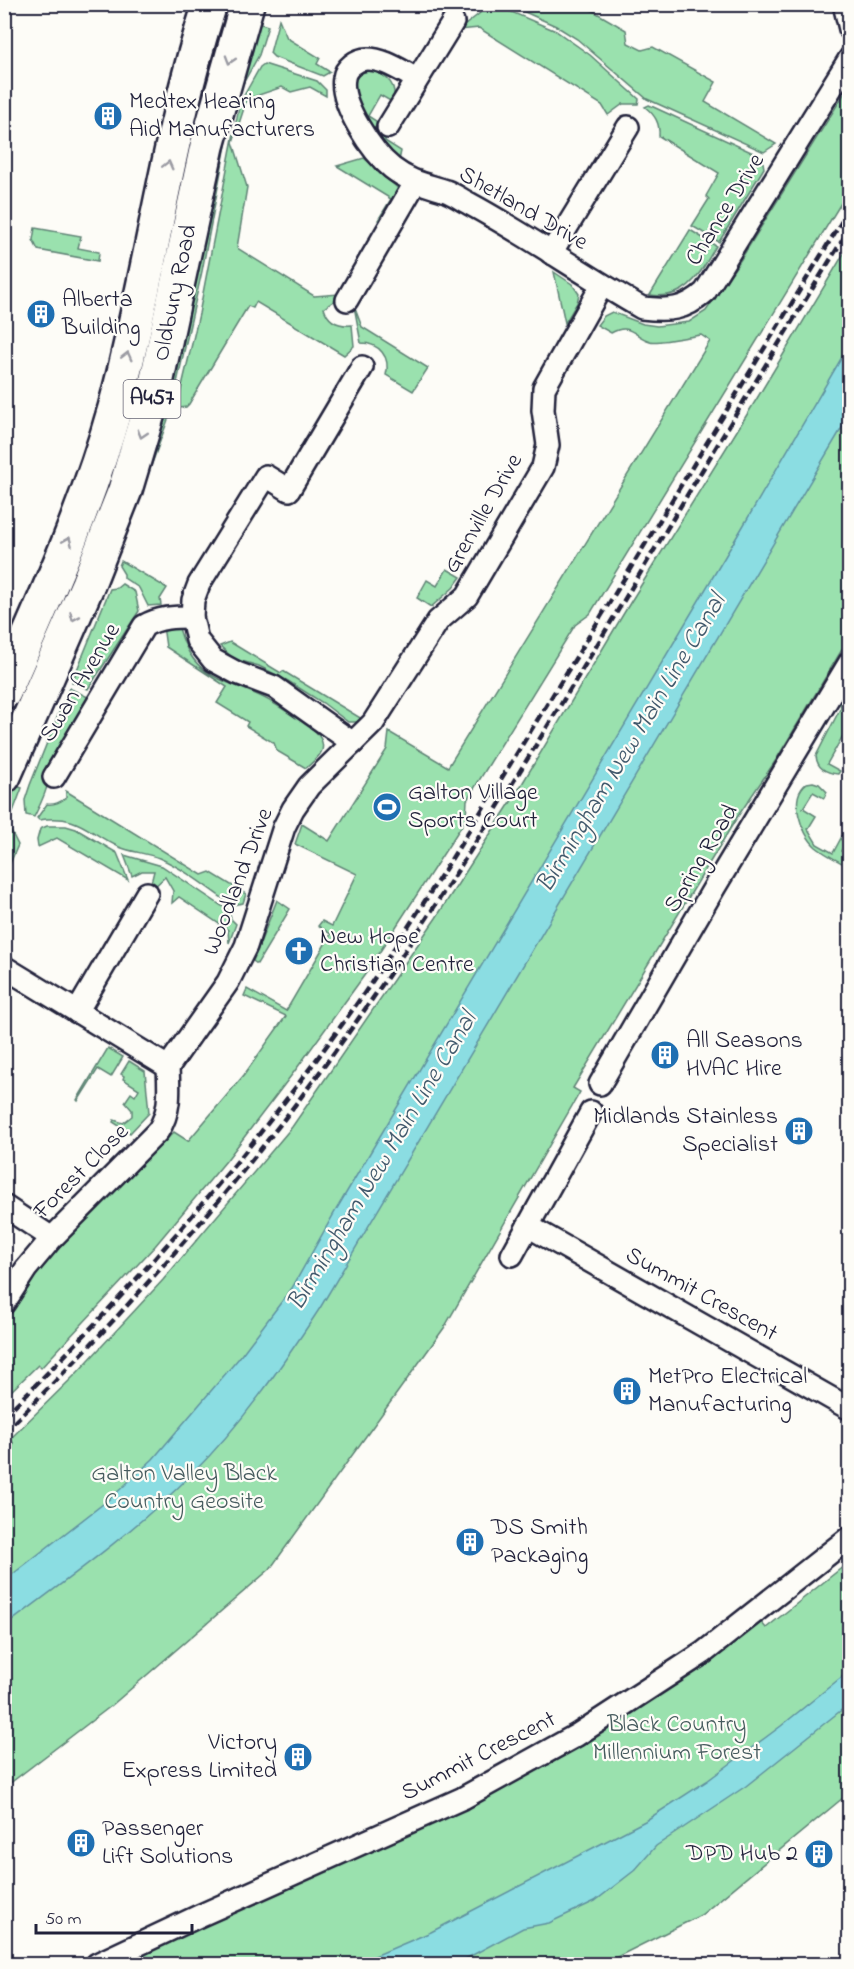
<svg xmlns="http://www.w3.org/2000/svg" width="854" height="1969" font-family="'Indie Flower',sans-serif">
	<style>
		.green { fill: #9ae1ae; stroke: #5e8274; stroke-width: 1.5 }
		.water { fill: #8bdde2; stroke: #61929f; stroke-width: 1.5 }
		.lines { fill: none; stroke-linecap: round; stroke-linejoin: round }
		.street-casing { stroke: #22223b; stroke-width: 26 }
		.primary-casing { stroke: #22223b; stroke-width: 38 }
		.street { stroke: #fdfcf7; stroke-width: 21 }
		.primary { stroke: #fdfcf7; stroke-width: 33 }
		.rail { stroke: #22223b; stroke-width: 4.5; stroke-dasharray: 9 4.5; stroke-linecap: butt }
		.oneway { stroke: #9a9aa2 }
		.labels { text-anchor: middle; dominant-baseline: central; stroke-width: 4.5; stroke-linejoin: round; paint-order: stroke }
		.shield { fill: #fdfcf7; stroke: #646373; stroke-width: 1.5 }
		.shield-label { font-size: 22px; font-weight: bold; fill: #22223b }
		.poi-label { font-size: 24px; fill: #22223b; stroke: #fdfcf7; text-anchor: start }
		.street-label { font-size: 24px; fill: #22223b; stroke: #fdfcf7 }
		.park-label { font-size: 24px; fill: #465b5e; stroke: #fdfcf7 }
		.water-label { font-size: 26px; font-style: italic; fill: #425a6d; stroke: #fdfcf7 }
	</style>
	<rect width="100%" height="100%" fill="#fdfcf7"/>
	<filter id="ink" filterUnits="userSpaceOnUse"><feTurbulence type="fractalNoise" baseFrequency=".0167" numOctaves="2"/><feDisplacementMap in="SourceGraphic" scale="12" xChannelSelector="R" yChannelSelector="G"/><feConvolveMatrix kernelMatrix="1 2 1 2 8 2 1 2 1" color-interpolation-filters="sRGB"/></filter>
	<g filter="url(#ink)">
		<!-- green -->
		<g class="green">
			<path d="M 472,5 L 495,5 L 556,31 L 590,55 L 639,99 L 638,104 L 623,104 L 608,115 L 602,105 L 479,28 L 459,30 L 480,13 Z"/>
			<path d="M 509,5 L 583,5 L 626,30 L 628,43 L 642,50 L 653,47 L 716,82 L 705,102 L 776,144 L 764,152 L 647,99 L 577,39 L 556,26 Z"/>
			<path d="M 279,19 L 287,38 L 320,58 L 317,64 L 330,72 L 323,76 L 274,57 L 270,53 Z"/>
			<path d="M 254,22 L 268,26 L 259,55 L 235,98 L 202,271 L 170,414 L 146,480 L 125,528 L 147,467 L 164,410 L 232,100 Z"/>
			<path d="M 264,64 L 317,81 L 326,90 L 326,96 L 310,87 L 291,92 L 282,87 L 247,99 L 233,142 L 247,187 L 237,248 L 314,296 L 339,294 L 337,299 L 324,308 C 328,322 339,326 352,325 L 354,346 L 344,355 L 256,302 L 253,308 L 248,306 L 189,404 L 186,407 L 180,408 L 178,403 L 199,314 L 239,107 L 242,99 L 260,67 Z"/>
			<path d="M 373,71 C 387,75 399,87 392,102 L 380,95 L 368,116 L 379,123 L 375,131 L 385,137 L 385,141 L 401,151 L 399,161 C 394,158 388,154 384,149 C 373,134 330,70 373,71 Z"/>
			<path d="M 849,86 L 849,190 L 590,614 L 575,625 L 467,800 L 466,819 L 366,973 L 297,1068 L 226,1161 L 155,1246 L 41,1368 L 38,1365 L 5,1397 L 5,1317 C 51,1247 114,1191 174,1132 L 188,1141 L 244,1075 L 286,1016 L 244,996 L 247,989 L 286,1011 L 331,934 L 318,926 L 322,921 L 332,926 L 357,874 L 295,844 L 302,824 L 329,841 L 387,749 L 389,732 L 448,767 L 710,341 L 701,335 C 691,336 657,344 650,341 C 634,337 631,322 611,333 L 597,325 L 604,316 L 612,312 L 643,324 L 657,326 L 689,322 L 706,311 L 741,259 Z"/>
			<path d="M 649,105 L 762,157 L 764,168 L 719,242 L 692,226 L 709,199 L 706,196 L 719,173 L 659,136 C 660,123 655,115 645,107 Z"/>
			<path d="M 364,158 L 402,192 L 382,223 L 378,220 L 391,199 L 337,166 Z"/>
			<path d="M 35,228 L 81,236 L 78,248 L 99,252 L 98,261 L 38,250 L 33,240 Z"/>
			<path d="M 690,230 L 716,246 C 700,273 688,301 650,295 Z"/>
			<path d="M 849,245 L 849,638 L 776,760 L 736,819 L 573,1088 L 580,1092 L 444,1328 L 270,1569 L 111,1706 L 5,1787 L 4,1453 L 14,1444 L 10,1439 L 76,1374 L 163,1280 L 292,1127 L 321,1085 L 436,918 L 516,794 L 630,603 L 756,400 Z"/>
			<path d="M 554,272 L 572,284 L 579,294 L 577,303 L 565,323 Z"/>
			<path d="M 354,306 L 362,327 L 428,368 L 413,391 L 386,375 C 391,357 379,343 361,343 Z"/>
			<path d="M 121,561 L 167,588 L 160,599 L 161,605 L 148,606 L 139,588 L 124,578 L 124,574 L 119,566 Z"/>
			<path d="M 447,569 L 461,577 L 453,588 L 431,607 L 417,598 L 427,580 L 437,586 Z"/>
			<path d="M 122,584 L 135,592 L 139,611 L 88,689 L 72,682 L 110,589 L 117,588 Z"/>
			<path d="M 178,624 C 191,677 218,677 260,696 C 280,705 298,720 315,731 C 331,748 319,757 306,768 L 277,751 L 274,743 L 246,726 L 248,722 L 217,703 L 227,687 L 166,647 L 163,626 Z"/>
			<path d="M 230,642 L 281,673 L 283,671 L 362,719 L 357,722 L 348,722 L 323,703 L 288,681 L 259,666 L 234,659 L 220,646 Z"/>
			<path d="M 849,681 L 849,688 L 843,700 L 849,704 L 849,725 L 827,764 L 840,771 L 838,774 C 826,773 817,768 816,756 L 841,707 L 839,699 Z"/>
			<path d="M 69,688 L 90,698 L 49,764 C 47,770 50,773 49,778 C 47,792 40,805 34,817 L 26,815 L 25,800 L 30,785 Z"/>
			<path d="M 813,782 L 819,784 L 827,792 L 824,798 L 813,792 L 803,808 L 816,816 L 808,829 L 817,844 L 833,853 L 849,823 L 849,836 L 841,851 L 849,856 L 849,867 C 839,861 826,855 816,847 C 801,834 788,797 807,783 Z"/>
			<path d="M 16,786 L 22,788 L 8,825 L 18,845 L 5,875 L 5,814 Z"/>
			<path d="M 66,791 L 202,875 L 210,872 L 246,894 L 243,903 L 232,905 C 209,889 185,869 159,858 C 146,853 131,852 119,847 C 86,832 80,814 39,820 L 37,818 L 47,804 C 55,805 60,802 66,798 Z"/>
			<path d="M 47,826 L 66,826 L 76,829 L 117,853 L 128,880 L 57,838 L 38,847 L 37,840 L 40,829 Z"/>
			<path d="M 124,855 L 162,866 L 229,911 L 231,919 L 236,924 L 229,943 L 228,930 L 179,897 L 172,903 L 173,891 L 165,877 L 152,889 L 150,887 L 154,871 L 142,871 L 132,876 Z"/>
			<path d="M 277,900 L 290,909 L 257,964 L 253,961 Z"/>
			<path d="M 108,1048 L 123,1057 L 111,1077 L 98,1069 L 78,1101 L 77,1100 Z"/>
			<path d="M 129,1061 L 145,1071 L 149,1113 L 130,1133 L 113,1122 L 114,1120 L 123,1123 L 132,1116 L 132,1110 L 125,1102 L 131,1093 L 135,1096 L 139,1089 L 123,1079 L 124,1076 L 121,1074 Z"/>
			<path d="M 849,1562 L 849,1793 L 701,1915 L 603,1964 L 119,1964 L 530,1773 L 656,1697 L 761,1622 L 766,1628 Z"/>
		</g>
		<!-- water -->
		<g class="water">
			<path d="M 849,345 L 849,416 L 320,1308 C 282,1366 241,1425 192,1474 C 135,1531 69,1578 5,1626 L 5,1580 L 112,1497 L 153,1459 L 239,1358 L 292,1288 L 336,1210 L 742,528 Z"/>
			<path d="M 849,1671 L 849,1704 L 746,1786 L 656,1846 L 635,1870 L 595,1901 L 549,1923 L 523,1928 L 456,1964 L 356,1964 L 431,1932 L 645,1821 L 707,1781 L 781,1726 Z"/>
		</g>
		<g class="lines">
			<!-- street casing -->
			<g class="street-casing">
				<g id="street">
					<path d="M 844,4 L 850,29"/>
					<path d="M 417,79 C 401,71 385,59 367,59 C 357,59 345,68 344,78 C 339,103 372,152 392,168 C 410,182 425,184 446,191 C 454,194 462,200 470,204 C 529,236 584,275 642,308 C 669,311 685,310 705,292 L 850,58"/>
					<path d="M 388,127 L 453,22"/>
					<path d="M 551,253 L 628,127"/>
					<path d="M 347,300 L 415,183"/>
					<path d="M 353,743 L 274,687 L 237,673 L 213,660 L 197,640 L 192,617 L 193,600 L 199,584 L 266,476 L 289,490 L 362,367"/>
					<path d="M 54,777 L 144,626 C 159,617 175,617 192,617"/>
					<path d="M 4,967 L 168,1067 L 228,982 L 246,946 L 284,827 L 293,809 L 309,786 L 373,723 L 438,621 L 467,596 L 543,467 L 548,445 L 543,410 L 544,388 L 602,285"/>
					<path d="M 77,1012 L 147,893"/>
					<path d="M 600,1084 L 714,888 L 850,662"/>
					<path d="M 4,1206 L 52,1238"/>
					<path d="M 528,1226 L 850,1409"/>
					<path d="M 512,1255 L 591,1112"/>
					<path d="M 4,1303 L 26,1269 L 52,1238 L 158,1131 C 171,1111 169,1091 168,1067"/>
					<path d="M 97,1964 L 199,1916 L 463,1798 L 577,1735 L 703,1653 L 850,1537"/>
				</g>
			</g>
			<!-- primary casing -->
			<g class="primary-casing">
				<g id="primary">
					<path d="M 4,692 C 45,599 88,505 115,408 C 151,274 167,136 210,4"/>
					<path d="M 4,776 L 88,584 L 125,490 L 154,393 L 207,146 L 247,4"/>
				</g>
			</g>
			<!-- street -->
			<use href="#street" class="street"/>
			<!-- primary -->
			<use href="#primary" class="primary"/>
			<!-- rail -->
			<g class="rail">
				<path d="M 4,1416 C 137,1287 259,1144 365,992 C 439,883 506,770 575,659 C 667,509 758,358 850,208"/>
				<path d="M 4,1432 C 134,1306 252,1169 356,1022 C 435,911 506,794 577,678 C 668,528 757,377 850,228"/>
			</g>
		</g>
		<!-- one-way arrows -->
		<defs><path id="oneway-chevron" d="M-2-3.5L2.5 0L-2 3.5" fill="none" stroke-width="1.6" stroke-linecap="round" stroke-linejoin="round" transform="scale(1.5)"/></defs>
		<g class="oneway">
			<use href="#oneway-chevron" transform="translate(230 60) rotate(107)"/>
			<use href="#oneway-chevron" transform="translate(168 165) rotate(-76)"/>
			<use href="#oneway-chevron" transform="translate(127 356) rotate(-76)"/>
			<use href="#oneway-chevron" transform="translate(142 434) rotate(107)"/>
			<use href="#oneway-chevron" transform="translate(68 541) rotate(-67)"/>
			<use href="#oneway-chevron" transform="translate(74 617) rotate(114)"/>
		</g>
	</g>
	<!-- icons -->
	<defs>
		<g id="building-disc" transform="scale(1.5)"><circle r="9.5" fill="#1f6fb2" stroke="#fdfcf7"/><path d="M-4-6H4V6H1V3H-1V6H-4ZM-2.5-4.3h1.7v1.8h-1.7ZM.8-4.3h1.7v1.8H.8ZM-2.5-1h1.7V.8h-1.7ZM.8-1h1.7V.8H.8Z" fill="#fff"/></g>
		<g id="stadium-disc" transform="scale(1.5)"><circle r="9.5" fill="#1f6fb2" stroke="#fdfcf7"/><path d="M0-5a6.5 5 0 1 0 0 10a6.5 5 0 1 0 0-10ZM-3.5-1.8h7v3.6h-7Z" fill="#fff"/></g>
		<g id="church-disc" transform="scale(1.5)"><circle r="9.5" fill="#1f6fb2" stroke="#fdfcf7"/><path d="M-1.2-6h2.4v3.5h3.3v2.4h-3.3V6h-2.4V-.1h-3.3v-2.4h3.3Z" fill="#fff"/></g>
	</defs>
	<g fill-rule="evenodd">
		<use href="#building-disc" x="108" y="116"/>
		<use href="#building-disc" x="41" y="314"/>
		<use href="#stadium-disc" x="387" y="807"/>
		<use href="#church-disc" x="299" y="951"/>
		<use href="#building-disc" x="665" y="1055"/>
		<use href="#building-disc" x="799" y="1131"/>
		<use href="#building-disc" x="627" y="1391"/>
		<use href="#building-disc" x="470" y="1542"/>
		<use href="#building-disc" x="298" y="1757"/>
		<use href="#building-disc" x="81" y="1843"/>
		<use href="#building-disc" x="819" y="1854"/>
	</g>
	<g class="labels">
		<!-- shield labels -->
		<rect class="shield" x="123.5" y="380" width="57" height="38" rx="4.5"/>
		<g class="shield-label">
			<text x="152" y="399">A457</text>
		</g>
		<!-- poi labels -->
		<g class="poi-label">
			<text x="129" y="102">Medtex Hearing<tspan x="129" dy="28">Aid Manufacturers</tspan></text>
			<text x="62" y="300">Alberta<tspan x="62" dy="28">Building</tspan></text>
			<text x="408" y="793">Galton Village<tspan x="408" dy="28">Sports Court</tspan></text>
			<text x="320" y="937">New Hope<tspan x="320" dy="28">Christian Centre</tspan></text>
			<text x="686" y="1041">All Seasons<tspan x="686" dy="28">HVAC Hire</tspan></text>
			<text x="778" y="1117" text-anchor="end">Midlands Stainless<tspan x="778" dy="28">Specialist</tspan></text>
			<text x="648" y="1377">MetPro Electrical<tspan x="648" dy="28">Manufacturing</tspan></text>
			<text x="491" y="1528">DS Smith<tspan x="491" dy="28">Packaging</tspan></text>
			<text x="277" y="1743" text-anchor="end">Victory<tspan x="277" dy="28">Express Limited</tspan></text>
			<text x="102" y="1829">Passenger<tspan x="102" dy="28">Lift Solutions</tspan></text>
			<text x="798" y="1854" text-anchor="end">DPD Hub 2</text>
		</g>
		<!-- street labels -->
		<g class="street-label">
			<text transform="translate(523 209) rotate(30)">Shetland Drive</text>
			<text transform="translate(726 210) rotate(-58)">Chance Drive</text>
			<text transform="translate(176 293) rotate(-78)">Oldbury Road</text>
			<text transform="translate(484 514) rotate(-60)">Grenville Drive</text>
			<text transform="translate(81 683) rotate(-59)">Swan Avenue</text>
			<text transform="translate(702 859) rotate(-59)">Spring Road</text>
			<text transform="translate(239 882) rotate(-69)">Woodland Drive</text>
			<text transform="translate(82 1172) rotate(-45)">Forest Close</text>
			<text transform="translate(701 1295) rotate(29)">Summit Crescent</text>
			<text transform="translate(479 1757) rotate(-27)">Summit Crescent</text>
		</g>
		<!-- park labels -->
		<g class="park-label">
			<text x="184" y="1474">Galton Valley Black<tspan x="184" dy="28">Country Geosite</tspan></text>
			<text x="677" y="1725">Black Country<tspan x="677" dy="28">Millennium Forest</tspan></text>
		</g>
		<!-- water labels -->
		<g class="water-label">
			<text transform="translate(632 744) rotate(-59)">Birmingham New Main Line Canal</text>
			<text transform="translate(383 1162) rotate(-59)">Birmingham New Main Line Canal</text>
		</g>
	</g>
	<!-- margin -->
	<rect width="854" height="1969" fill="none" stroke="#fdfcf7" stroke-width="24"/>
	<rect x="12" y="12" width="830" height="1945" fill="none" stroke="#22223b" stroke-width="2" filter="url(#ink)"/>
	<!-- scale -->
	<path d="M36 1924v9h156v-9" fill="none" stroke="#22223b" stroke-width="3"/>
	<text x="45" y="1924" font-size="18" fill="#22223b" stroke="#fdfcf7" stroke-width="4.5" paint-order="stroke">50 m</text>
</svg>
